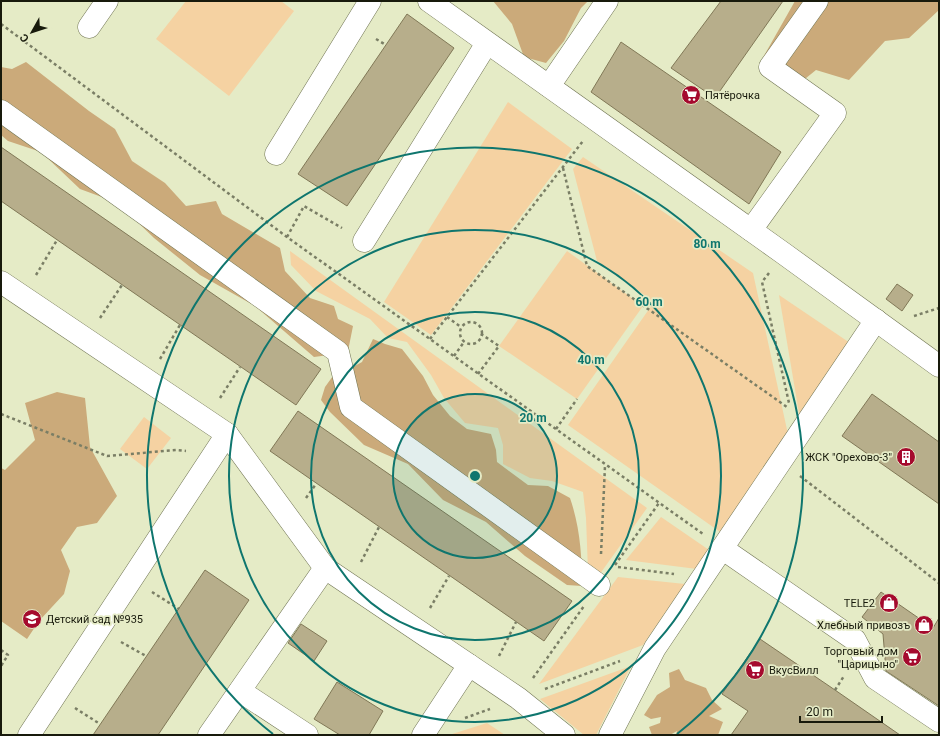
<svg xmlns="http://www.w3.org/2000/svg" width="940" height="736" font-family="Roboto,sans-serif">
	<style>
		.green { fill: #f5d2a2 }
		.forest { fill: #cbaa7a }
		.building { fill: #b7ae8b; stroke: #817857 }
		.lines { fill: none; stroke-linecap: round; stroke-linejoin: round }
		.minor-casing { stroke: #717554; stroke-width: 23 }
		.path { stroke: #7a7e65; stroke-width: 2.5; stroke-dasharray: 3 3; stroke-linecap: butt }
		.minor { stroke: #fff; stroke-width: 22 }
		.ring { fill: none; stroke: #0f766e; stroke-width: 2 }
		.labels { text-anchor: middle; dominant-baseline: central; stroke-width: 3.5; stroke-linejoin: round; paint-order: stroke }
		.poi-label { font-size: 11px; fill: #181a0c; stroke: #e5ebc6; text-anchor: end }
		.centre { fill: #0f766e; stroke: #e5ebc6; stroke-width: 2 }
		.ring-label { font-size: 12px; text-anchor: middle; font-weight: bold; fill: #0f766e; stroke: #e5ebc6; stroke-width: 3.5; stroke-linejoin: round; paint-order: stroke }
	</style>
	<rect width="100%" height="100%" fill="#e5ebc6"/>
	<!-- green -->
	<g class="green">
		<path d="M 186,1 L 281,1 L 294,11 L 229,96 L 156,39 Z"/>
		<path d="M 508,102 L 572,149 L 431,335 L 384,302 Z"/>
		<path d="M 583,157 L 753,273 L 789,439 L 723,534 L 568,425 L 654,302 L 597,261 L 573,169 Z"/>
		<path d="M 290,251 L 647,508 L 597,578 L 588,571 L 586,518 L 583,492 L 552,481 L 530,478 L 503,464 L 503,445 L 498,428 L 465,423 L 444,398 L 431,375 L 407,342 L 388,338 L 370,319 L 316,291 L 291,265 Z"/>
		<path d="M 567,251 L 643,306 L 577,399 L 499,346 Z"/>
		<path d="M 779,295 L 853,345 L 801,425 Z"/>
		<path d="M 144,417 L 171,438 L 147,469 L 120,449 Z"/>
		<path d="M 661,517 L 709,550 L 697,569 L 626,560 Z"/>
		<path d="M 618,577 L 685,584 L 643,645 L 539,684 Z"/>
		<path d="M 631,666 L 596,735 L 584,735 L 540,699 Z"/>
		<path d="M 487,723 L 505,735 L 449,735 Z"/>
	</g>
	<!-- forest -->
	<g class="forest">
		<path d="M 493,1 L 588,1 L 581,8 L 564,41 L 546,63 L 524,57 L 512,24 Z"/>
		<path d="M 795,1 L 939,1 L 939,10 L 909,38 L 885,41 L 849,80 L 816,70 L 790,91 L 761,61 Z"/>
		<path d="M 26,62 L 89,111 L 115,129 L 132,161 L 165,183 L 186,206 L 216,201 L 222,214 L 280,248 L 285,271 L 310,298 L 334,306 L 338,319 L 353,326 L 348,351 L 329,355 L 314,357 L 255,306 L 200,275 L 154,238 L 118,203 L 80,189 L 41,152 L 8,141 L 1,135 L 1,67 L 12,69 Z"/>
		<path d="M 373,339 L 385,344 L 402,349 L 423,376 L 433,395 L 450,416 L 467,429 L 491,434 L 496,450 L 497,462 L 528,485 L 548,486 L 570,498 C 580,527 582,556 582,586 L 567,585 L 525,556 L 486,522 L 443,500 L 408,464 L 364,445 L 330,412 L 321,400 L 325,387 L 338,369 L 351,368 L 362,362 Z"/>
		<path d="M 57,392 L 85,398 L 90,447 L 117,496 L 97,523 L 77,527 L 61,550 L 70,571 L 64,594 L 39,621 L 27,639 L 1,621 L 1,468 L 5,470 L 35,440 L 25,403 Z"/>
		<path d="M 679,669 L 685,680 L 706,688 L 712,700 L 722,709 L 709,716 L 723,722 L 718,735 L 676,735 L 677,731 L 670,735 L 652,735 L 649,727 L 660,723 L 661,717 L 651,719 L 644,715 L 657,695 L 670,687 L 669,673 Z"/>
	</g>
	<!-- building -->
	<g class="building">
		<path d="M 721,1 L 783,1 L 715,98 L 671,68 Z"/>
		<path d="M 407,14 L 454,48 L 347,206 L 298,174 Z"/>
		<path d="M 621,42 L 781,152 L 749,204 L 591,92 Z"/>
		<path d="M 1,147 L 321,369 L 296,405 L 1,201 Z"/>
		<path d="M 897,284 L 913,295 L 902,311 L 886,299 Z"/>
		<path d="M 872,394 L 939,442 L 939,504 L 842,436 Z"/>
		<path d="M 298,411 L 572,601 L 544,641 L 270,451 Z"/>
		<path d="M 205,570 L 249,600 L 158,735 L 93,735 Z"/>
		<path d="M 881,592 L 933,628 L 939,618 L 939,706 L 886,671 L 883,634 L 862,617 Z"/>
		<path d="M 301,624 L 327,641 L 314,661 L 288,643 Z"/>
		<path d="M 760,639 L 835,690 L 900,735 L 731,735 L 748,711 L 722,694 Z"/>
		<path d="M 337,682 L 383,711 L 369,735 L 340,735 L 314,719 Z"/>
	</g>
	<g class="lines">
		<!-- minor casing -->
		<g class="minor-casing">
			<g id="minor">
				<path d="M 429,1 L 783,253 L 939,366"/>
				<path d="M 89,27 L 107,1"/>
				<path d="M 549,86 L 607,1"/>
				<path d="M 1,111 L 338,352 L 351,407 L 599,585"/>
				<path d="M 276,154 L 370,1"/>
				<path d="M 751,230 L 835,113 L 770,67 L 817,1"/>
				<path d="M 364,241 L 487,43"/>
				<path d="M 1,282 L 227,434 L 325,568"/>
				<path d="M 723,549 L 855,640 L 875,678 L 939,721"/>
				<path d="M 240,691 L 307,735"/>
				<path d="M 29,735 L 227,434"/>
				<path d="M 209,735 L 325,568 L 518,698 L 564,735"/>
				<path d="M 423,735 L 469,665"/>
				<path d="M 610,735 L 655,648 L 876,320"/>
			</g>
		</g>
		<!-- path -->
		<g class="path">
			<path d="M 1,24 L 287,237 L 703,534"/>
			<path d="M 376,39 L 386,45"/>
			<path d="M 563,168 L 587,266 L 787,407"/>
			<path d="M 287,237 L 304,206 L 342,228"/>
			<path d="M 769,273 L 762,282 L 789,403"/>
			<path d="M 36,275 L 57,240"/>
			<path d="M 914,316 L 939,308"/>
			<path d="M 447,317 L 461,327"/>
			<path d="M 100,318 L 122,285"/>
			<circle cx="471" cy="333" r="11"/>
			<path d="M 430,339 L 583,141"/>
			<path d="M 454,356 L 464,342"/>
			<path d="M 160,359 L 180,325"/>
			<path d="M 478,374 L 499,346 L 481,334"/>
			<path d="M 220,398 L 240,367"/>
			<path d="M 1,414 L 107,456 L 176,450 L 186,451"/>
			<path d="M 556,429 L 577,399"/>
			<path d="M 800,476 L 939,583"/>
			<path d="M 306,498 L 316,484"/>
			<path d="M 601,554 L 605,466"/>
			<path d="M 361,562 L 379,527"/>
			<path d="M 615,565 L 659,503"/>
			<path d="M 618,567 L 674,574"/>
			<path d="M 152,592 L 179,609"/>
			<path d="M 430,608 L 449,576"/>
			<path d="M 121,642 L 146,656"/>
			<path d="M 1,650 L 8,655 L 1,666"/>
			<path d="M 499,656 L 516,622"/>
			<path d="M 533,678 L 584,606"/>
			<path d="M 545,689 L 620,661"/>
			<path d="M 835,690 L 844,676"/>
			<path d="M 75,708 L 100,724"/>
			<path d="M 465,718 L 490,709"/>
		</g>
		<!-- minor -->
		<use href="#minor" class="minor"/>
	</g>
	<!-- distance rings -->
	<circle cx="475" cy="476" r="82" fill="#0f766e" fill-opacity=".12"/>
	<g class="ring">
		<circle cx="475" cy="476" r="82"/>
		<circle cx="475" cy="476" r="164"/>
		<circle cx="475" cy="476" r="246"/>
		<path d="M273 734A328 328 0 1 1 677 734"/>
	</g>
	<!-- icons -->
	<defs>
		<g id="supermarket-disc" transform="scale(1)"><circle r="9.5" fill="#a50a2e" stroke="#e5ebc6"/><path d="M-6-5.5h2.5l.6 2H6L4.5 2H-2.5L-4.4-4H-6ZM-1.5 3.2a1.3 1.3 0 1 0 .1 0ZM3 3.2a1.3 1.3 0 1 0 .1 0Z" fill="#fff"/></g>
		<g id="building-disc" transform="scale(1)"><circle r="9.5" fill="#a50a2e" stroke="#e5ebc6"/><path d="M-4-6H4V6H1V3H-1V6H-4ZM-2.5-4.3h1.7v1.8h-1.7ZM.8-4.3h1.7v1.8H.8ZM-2.5-1h1.7V.8h-1.7ZM.8-1h1.7V.8H.8Z" fill="#fff"/></g>
		<g id="shop-disc" transform="scale(1)"><circle r="9.5" fill="#a50a2e" stroke="#e5ebc6"/><path d="M-5-2.5h2.3a2.7 3.5 0 0 1 5.4 0H5L5.5 6h-11ZM-1.5-2.5h3a1.5 2.3 0 0 0-3 0Z" fill="#fff"/></g>
		<g id="school-disc" transform="scale(1)"><circle r="9.5" fill="#a50a2e" stroke="#e5ebc6"/><path d="M0-5L7-2L0 1L-7-2ZM-4 1L0 2.5L4 1V4Q0 6-4 4Z" fill="#fff"/></g>
	</defs>
	<g fill-rule="evenodd">
		<use href="#supermarket-disc" x="691" y="95"/>
		<use href="#building-disc" x="906" y="457"/>
		<use href="#shop-disc" x="889" y="603"/>
		<use href="#school-disc" x="32" y="619"/>
		<use href="#shop-disc" x="924" y="625"/>
		<use href="#supermarket-disc" x="912" y="657"/>
		<use href="#supermarket-disc" x="755" y="670"/>
	</g>
	<g class="labels">
		<!-- poi labels -->
		<g class="poi-label">
			<text x="705" y="95" text-anchor="start">Пятёрочка</text>
			<text x="892" y="457">ЖСК "Орехово-3"</text>
			<text x="875" y="603">TELE2</text>
			<text x="46" y="619" text-anchor="start">Детский сад №935</text>
			<text x="910" y="625">Хлебный привозъ</text>
			<text x="898" y="651">Торговый дом<tspan x="898" dy="13">"Царицыно"</tspan></text>
			<text x="769" y="670" text-anchor="start">ВкусВилл</text>
		</g>
	</g>
	<circle cx="475" cy="476" r="6" class="centre"/>
	<g class="ring-label">
		<text x="707" y="248">80 m</text>
		<text x="649" y="306">60 m</text>
		<text x="591" y="364">40 m</text>
		<text x="533" y="422">20 m</text>
	</g>
	<!-- border -->
	<rect width="940" height="736" fill="none" stroke="#181a0c" stroke-width="4"/>
	<!-- north arrow -->
	<g transform="translate(32 32) rotate(231)" stroke="#e5ebc6" stroke-width="3" paint-order="stroke">
	<path d="M0-3L7 15L0 10L-7 15Z" fill="#181a0c"/>
	<text y="-6" font-size="11" font-weight="bold" text-anchor="middle" fill="#181a0c">С</text>
	</g>
	<!-- scale -->
	<path d="M800 716v6h82v-6" fill="none" stroke="#181a0c" stroke-width="2"/>
	<text x="806" y="716" font-size="12" fill="#181a0c" stroke="#e5ebc6" stroke-width="3" paint-order="stroke">20 m</text>
</svg>
